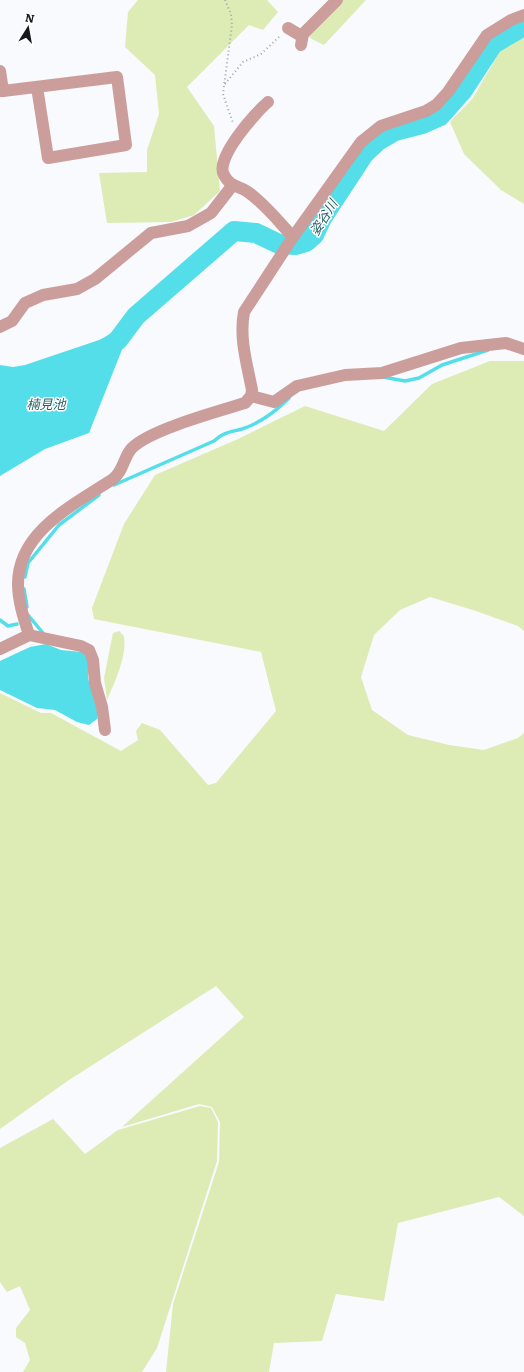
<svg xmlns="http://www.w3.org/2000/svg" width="524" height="1372" font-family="Literata,'Noto Sans JP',serif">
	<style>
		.green { fill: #ddebb5 }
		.water { fill: #53deea }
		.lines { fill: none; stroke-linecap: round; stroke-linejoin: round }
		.stream { stroke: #53deea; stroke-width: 3.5 }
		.river { stroke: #53deea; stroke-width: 20 }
		.path { stroke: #a2a4a8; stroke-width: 2; stroke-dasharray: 1 3; stroke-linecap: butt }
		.minor { stroke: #cb9e9b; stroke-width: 12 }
		.labels { text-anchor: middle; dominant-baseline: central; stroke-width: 3; stroke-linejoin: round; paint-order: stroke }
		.water-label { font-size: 13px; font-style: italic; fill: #286166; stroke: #fff }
	</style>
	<rect width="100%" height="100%" fill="#f8fafe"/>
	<!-- green -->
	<g class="green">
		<path d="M 138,0 L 267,0 L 278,12 L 263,30 L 249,25 L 187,87 L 214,126 L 220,191 L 194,215 L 171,222 L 107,223 L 99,173 L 147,172 L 147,150 L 159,114 L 155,75 L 125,47 L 128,12 Z"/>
		<path d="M 339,0 L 366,0 L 324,45 L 310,38 L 307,29 Z"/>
		<path d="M 524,37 L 524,204 L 501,190 L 464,154 L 450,122 L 473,98 L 501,49 Z"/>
		<path d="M 490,361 L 524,361 L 524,631 L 518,626 L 476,611 L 430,597 L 400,610 L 374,635 L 361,677 L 372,710 L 408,735 L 449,745 L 484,750 L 518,738 L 524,733 L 524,1216 L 499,1197 L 398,1223 L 384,1301 L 336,1294 L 322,1341 L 274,1343 L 269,1372 L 166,1372 L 173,1304 L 219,1162 L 220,1122 L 212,1107 L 199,1104 L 122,1127 L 244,1017 L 216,986 L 66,1082 L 0,1129 L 0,693 L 41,713 L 51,713 L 121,751 L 138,740 L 136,731 L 142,723 L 160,730 L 208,785 L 216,783 L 276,711 L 261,652 L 94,619 L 92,608 L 124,524 L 155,475 L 238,439 L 305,406 L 384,431 L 432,384 Z"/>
		<path d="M 119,631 L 124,636 C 127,657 115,681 107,700 L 104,678 L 113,633 Z"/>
		<path d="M 200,1106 L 211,1108 L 218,1122 L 217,1161 L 157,1348 L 142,1372 L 23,1372 L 30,1360 L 25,1343 L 16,1337 L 16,1328 L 30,1310 L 20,1286 L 7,1292 L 0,1282 L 0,1148 L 53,1119 L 85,1154 L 118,1130 Z"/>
	</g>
	<!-- water -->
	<g class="water">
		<path d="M 115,332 L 125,342 L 89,433 L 45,449 L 0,476 L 0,365 L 13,367 L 25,365 L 99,340 Z"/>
		<path d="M 46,644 L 61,650 L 82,652 L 86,655 L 88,660 L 88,678 L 97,710 L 97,719 L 89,725 L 77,722 L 55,710 L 37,708 L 0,690 L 0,661 L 30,647 Z"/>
	</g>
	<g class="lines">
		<!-- stream -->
		<g class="stream">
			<path d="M 383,377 L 405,381 L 419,378 L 442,365 L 488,350"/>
			<path d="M 114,485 L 214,441 C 223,432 231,432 242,429 C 261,423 275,412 289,398"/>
			<path d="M 25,577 L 28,563 L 59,525 L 99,495"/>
			<path d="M 24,589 L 27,607"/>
			<path d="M 28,615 L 43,633"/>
			<path d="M 0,620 L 8,626 L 17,624"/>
		</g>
		<!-- river -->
		<path class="river" d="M 99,354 L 118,340 L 136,316 L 234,231 L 256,233 L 279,244 L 296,245 L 306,242 L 314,235 L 322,218 L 364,154 L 378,141 L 395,131 L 422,124 L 440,116 L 463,90 L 493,44 L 524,26"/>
		<!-- path -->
		<g class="path">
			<path d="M 225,0 L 231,14 L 232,25 L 223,94 L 233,123"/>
			<path d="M 225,84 L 243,62 L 261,54 L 281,35"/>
		</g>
		<!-- minor -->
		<g class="minor">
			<path d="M 288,28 L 298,34 L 303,34"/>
			<path d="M 301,45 L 303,34 L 337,0"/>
			<path d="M 0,71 L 3,91 L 0,91"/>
			<path d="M 3,91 L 117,77 L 126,145 L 48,158 L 37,87"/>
			<path d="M 268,102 C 256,112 214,159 224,175 C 231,188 238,185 248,192 C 265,204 279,222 293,237"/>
			<path d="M 0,327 L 12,321 L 25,303 L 43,295 L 77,289 L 95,279 L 151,233 L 188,226 L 211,213 L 232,186"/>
			<path d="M 251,396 L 274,402 L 297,386 L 345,375 L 382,373 L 461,348 L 506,343 L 524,349"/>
			<path d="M 29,635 L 81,646 L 89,650 L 93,660 L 95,683 L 102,707 L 105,730"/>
			<path d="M 0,649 L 29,635 C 24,619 18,601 18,584 C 18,531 75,504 113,479 C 123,472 124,456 132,448 C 149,430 219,411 245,403 L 251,396 L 252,390 C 247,364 239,338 244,312 L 293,237 L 361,142 L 381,126 L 426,111 L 436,105 L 448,92 L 487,35 L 511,20 L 524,15"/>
		</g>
	</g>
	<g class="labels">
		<!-- water labels -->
		<g class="water-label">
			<text transform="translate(323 217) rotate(-58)">姿谷川</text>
			<text x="46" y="403">楠見池</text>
		</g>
	</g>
	<!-- north arrow -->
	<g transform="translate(28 28) rotate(11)" stroke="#ffffff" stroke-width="3" paint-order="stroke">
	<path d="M0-3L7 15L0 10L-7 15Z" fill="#16181b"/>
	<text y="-6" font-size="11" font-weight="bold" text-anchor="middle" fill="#16181b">N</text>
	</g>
</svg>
